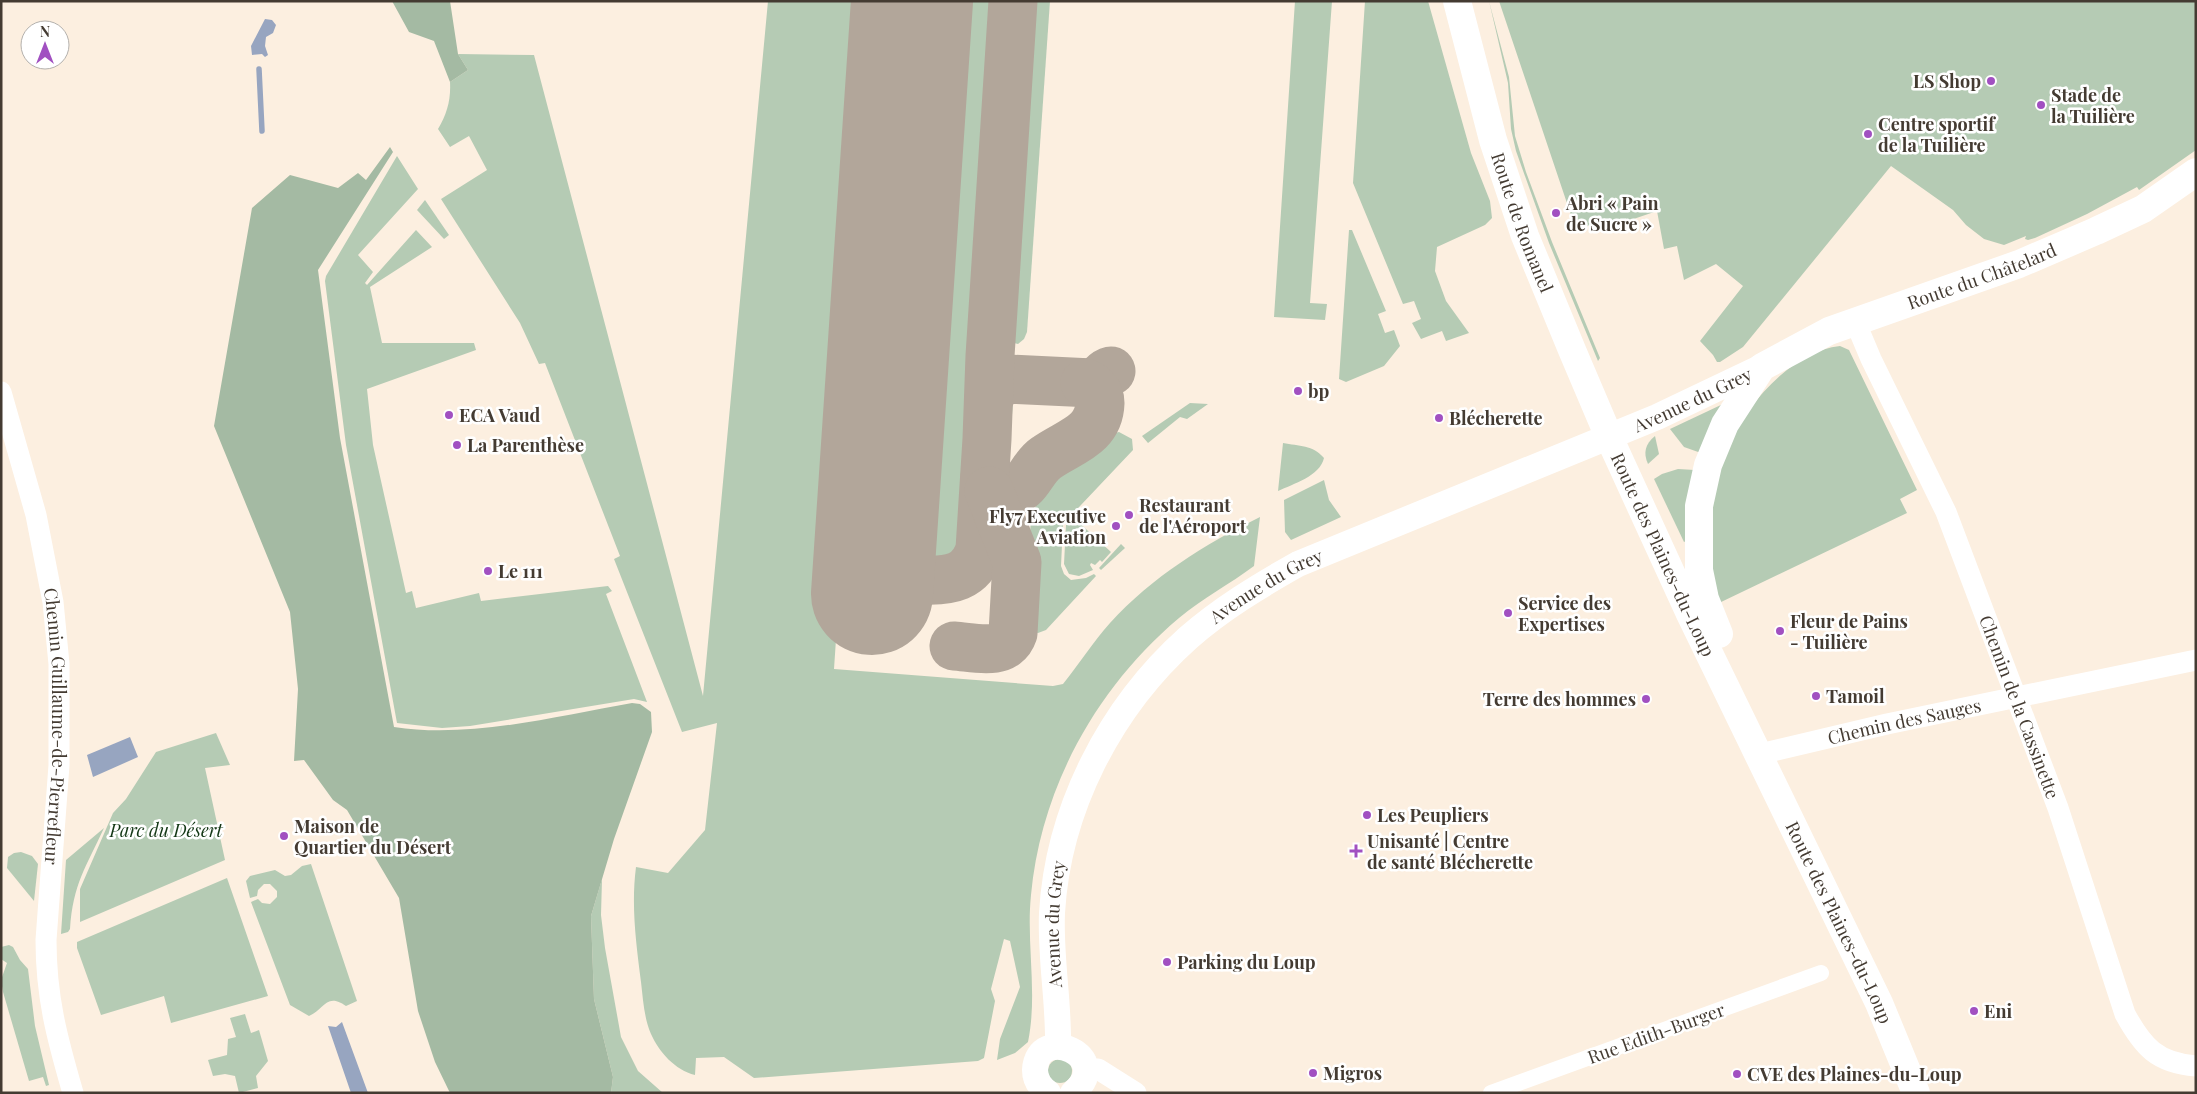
<svg xmlns="http://www.w3.org/2000/svg" width="2197" height="1094" font-family="'Playfair Display',serif">
	<style>
		.green { fill: #b5cbb4 }
		.forest { fill: #a4baa3 }
		.water { fill: #97a5c0 }
		.lines { fill: none; stroke-linecap: round; stroke-linejoin: round }
		.stream { stroke: #97a5c0; stroke-width: 5.5 }
		.taxiway { stroke: #b2a69a; stroke-width: 49 }
		.runway { stroke: #b2a69a; stroke-width: 122 }
		.pedestrian { stroke: #fff; stroke-width: 16 }
		.minor { stroke: #fff; stroke-width: 21 }
		.tertiary { stroke: #fff; stroke-width: 26 }
		.secondary { stroke: #fff; stroke-width: 28 }
		.poi-dot { fill: #a150c1; stroke: #fff; stroke-width: 2 }
		.labels { text-anchor: middle; dominant-baseline: central; stroke-width: 5; stroke-linejoin: round; paint-order: stroke }
		.poi-label { font-size: 18px; font-weight: bold; fill: #443b32; stroke: #fff; text-anchor: start }
		.street-label { font-size: 18px; fill: #443b32; stroke: #fff }
		.park-label { font-size: 18px; font-style: italic; fill: #133715; stroke: #fff }
	</style>
	<rect width="100%" height="100%" fill="#fcefe0"/>
	<!-- green -->
	<g class="green">
		<path d="M 768,1 L 879,1 L 834,669 L 1053,686 L 1063,684 C 1079,664 1093,642 1110,623 C 1152,577 1205,544 1260,517 L 1254,566 C 1230,584 1203,598 1179,618 C 1097,687 1041,787 1031,895 C 1026,944 1038,993 1028,1042 L 1015,1053 L 997,1060 L 1000,1039 L 1020,987 L 1010,941 L 1004,939 L 991,989 L 995,1001 L 984,1058 L 978,1061 L 754,1078 L 724,1057 L 696,1058 L 695,1075 C 675,1070 659,1052 651,1034 C 644,1018 643,999 641,982 C 636,942 631,906 636,867 L 668,873 L 705,830 L 717,723 L 682,732 L 614,559 L 620,556 L 545,363 L 539,364 L 520,323 L 441,199 L 487,170 L 469,136 L 450,147 L 438,129 C 447,114 451,100 450,82 L 468,70 L 458,54 L 534,55 L 703,696 Z"/>
		<path d="M 942,1 L 1002,1 L 966,540 C 958,578 911,576 907,536 Z"/>
		<path d="M 1023,1 L 1050,1 L 1027,332 L 1024,339 L 1018,344 L 1006,341 L 1001,330 Z"/>
		<path d="M 1295,1 L 1332,1 L 1310,303 L 1327,304 L 1325,320 L 1274,317 Z"/>
		<path d="M 1365,1 L 1428,1 L 1471,153 L 1490,201 L 1492,218 L 1485,225 L 1437,247 L 1435,271 L 1446,301 L 1469,333 L 1446,341 L 1442,331 L 1421,339 L 1412,323 L 1421,319 L 1414,301 L 1403,304 L 1353,183 Z"/>
		<path d="M 1489,1 L 1509,77 L 1515,136 L 1526,172 L 1552,242 L 1600,358 L 1598,361 L 1549,243 L 1516,151 L 1511,129 L 1508,83 Z"/>
		<path d="M 1499,1 L 2196,1 L 2196,150 L 2139,190 L 2137,187 L 2087,214 L 2035,238 L 2028,240 L 2025,239 L 2026,236 L 2004,245 L 1984,239 L 1966,225 L 1953,210 L 1891,166 L 1743,347 L 1720,362 L 1717,362 L 1713,355 L 1700,341 L 1743,286 L 1716,264 L 1684,280 L 1677,246 L 1664,249 L 1657,211 L 1616,225 L 1615,221 L 1603,223 L 1602,221 L 1576,230 Z"/>
		<path d="M 397,156 L 418,189 L 358,255 L 373,272 L 365,283 L 367,285 L 416,230 L 432,247 L 370,287 L 382,343 L 474,343 L 476,350 L 367,389 L 373,445 L 406,593 L 412,591 L 416,608 L 479,593 L 481,601 L 608,586 L 612,591 L 606,594 L 647,702 L 634,699 L 470,726 L 442,728 L 397,723 L 346,445 L 325,281 L 326,276 Z"/>
		<path d="M 425,200 L 449,235 L 444,239 L 417,210 Z"/>
		<path d="M 1349,230 L 1352,230 L 1386,311 L 1378,314 L 1385,333 L 1394,330 L 1400,346 L 1384,366 L 1346,382 L 1339,379 Z"/>
		<path d="M 1840,346 L 1849,350 L 1917,490 L 1900,499 L 1907,513 L 1719,603 C 1711,572 1708,540 1710,508 C 1710,499 1715,488 1718,479 C 1721,468 1723,456 1728,446 C 1746,405 1792,351 1840,346 Z"/>
		<path d="M 1012,400 L 1013,403 L 1008,460 L 1004,464 L 1000,460 L 1005,412 Z"/>
		<path d="M 1190,403 L 1208,404 L 1187,419 L 1180,417 L 1148,443 L 1142,436 Z"/>
		<path d="M 1723,404 L 1701,453 L 1684,447 L 1670,429 Z"/>
		<path d="M 1119,432 L 1132,439 L 1133,450 L 1063,524 L 1061,566 L 1064,574 L 1071,580 L 1086,578 L 1094,574 L 1096,576 L 1046,630 L 1038,633 L 1023,630 L 1031,519 L 1050,468 L 1111,434 Z"/>
		<path d="M 1655,436 L 1659,454 L 1648,464 C 1643,453 1645,444 1655,436 Z"/>
		<path d="M 1283,443 C 1299,446 1313,445 1324,458 C 1320,476 1293,484 1278,491 Z"/>
		<path d="M 1678,469 L 1695,470 L 1686,541 L 1684,542 L 1654,479 L 1662,474 Z"/>
		<path d="M 1324,480 L 1329,500 L 1341,517 L 1291,540 L 1285,532 L 1284,500 Z"/>
		<path d="M 1074,518 L 1111,552 L 1102,562 L 1100,560 L 1095,565 L 1091,563 L 1090,565 L 1093,570 L 1079,576 L 1069,574 L 1064,564 L 1066,525 Z"/>
		<path d="M 1121,544 L 1125,548 L 1101,570 L 1099,568 Z"/>
		<path d="M 216,733 L 230,765 L 205,768 L 225,860 L 80,922 L 80,889 L 113,813 L 126,799 L 156,752 Z"/>
		<path d="M 104,828 C 86,867 73,884 70,929 L 68,932 L 61,934 L 66,860 Z"/>
		<path d="M 21,852 L 32,856 L 38,864 L 34,901 L 7,868 L 8,857 L 14,853 Z"/>
		<path d="M 311,864 L 357,1001 L 346,1006 C 326,992 324,1010 309,1016 L 290,1005 L 251,902 L 258,899 L 262,903 L 270,904 L 277,897 L 277,891 L 270,884 L 264,884 L 258,890 L 257,896 L 250,898 L 246,881 L 250,876 L 275,870 L 285,876 L 291,875 L 302,866 Z"/>
		<path d="M 227,878 L 268,996 L 171,1023 L 164,996 L 101,1015 L 77,948 L 77,942 Z"/>
		<path d="M 602,879 L 601,915 L 605,948 L 621,1037 L 638,1071 L 663,1093 L 611,1093 L 613,1077 L 594,999 L 591,916 Z"/>
		<path d="M 9,945 L 13,947 L 20,960 L 28,969 L 35,1026 L 49,1085 L 46,1086 L 43,1077 L 29,1081 L 3,992 L 1,980 L 7,963 L 1,959 L 1,947 Z"/>
		<path d="M 245,1014 L 251,1033 L 259,1030 L 268,1061 L 256,1076 L 258,1088 L 239,1093 L 235,1076 L 225,1074 L 213,1076 L 208,1060 L 227,1055 L 228,1039 L 236,1037 L 230,1018 Z"/>
		<circle cx="1060" cy="1071" r="12"/>
	</g>
	<!-- forest -->
	<g class="forest">
		<path d="M 392,1 L 450,1 L 458,54 L 468,70 L 450,82 L 434,41 L 409,32 Z"/>
		<path d="M 390,147 L 393,152 L 318,270 L 340,438 L 394,727 C 470,739 557,716 632,703 L 640,704 L 651,712 L 652,732 L 614,839 L 591,916 L 594,999 L 613,1077 L 611,1093 L 450,1093 L 435,1062 L 418,1011 L 399,898 L 347,810 L 333,800 L 304,760 L 294,761 L 298,689 L 290,612 L 214,426 L 252,208 L 290,175 L 338,188 L 358,173 L 366,180 Z"/>
	</g>
	<!-- water -->
	<g class="water">
		<path d="M 265,19 L 272,20 L 276,25 L 273,33 L 266,37 L 265,46 L 268,55 L 265,57 L 262,54 L 252,55 L 251,46 Z"/>
		<path d="M 130,737 L 138,757 L 93,777 L 87,755 Z"/>
		<path d="M 342,1022 L 368,1093 L 351,1093 L 328,1026 L 336,1027 Z"/>
	</g>
	<g class="lines">
		<!-- stream -->
		<path class="stream" d="M 259,69 L 262,131"/>
		<!-- taxiway -->
		<g class="taxiway">
			<path d="M 989,398 L 996,385 L 1008,379 L 1092,383 C 1101,382 1102,373 1111,371"/>
			<path d="M 985,477 L 986,485 C 992,491 998,494 1007,493 C 1029,490 1030,469 1046,458 C 1068,442 1099,436 1100,403 C 1100,393 1094,387 1085,383"/>
			<path d="M 876,535 C 878,546 879,560 887,568 C 896,578 912,579 924,580 C 949,581 972,578 980,549 L 987,439 L 990,356 L 1013,1"/>
			<path d="M 954,646 C 973,647 1005,657 1013,633 L 1017,562 L 989,491"/>
		</g>
		<!-- runway -->
		<path class="runway" d="M 872,594 L 912,1"/>
		<!-- pedestrian -->
		<path class="pedestrian" d="M 1491,1093 L 1821,973"/>
		<!-- minor -->
		<g class="minor">
			<path id="s1" d="M 1855,321 L 1871,359 L 1946,512 L 2058,808 L 2125,1014 C 2143,1047 2157,1063 2196,1066"/>
			<path id="s2" d="M 1,392 L 36,515 L 53,602 L 59,664 L 59,765 L 46,940 C 46,997 57,1038 73,1093"/>
			<path id="s3" d="M 1760,754 L 1887,724 L 2196,660"/>
			<path d="M 1085,1070 L 1098,1069 L 1136,1093"/>
		</g>
		<!-- tertiary -->
		<g class="tertiary">
			<path id="s4" d="M 1058,1046 C 1059,1002 1050,957 1052,913 C 1058,809 1110,708 1188,638 C 1221,609 1259,586 1298,564 L 1657,417 L 1762,367"/>
			<path d="M 1048,1093 C 1040,1087 1035,1080 1035,1070 C 1037,1023 1116,1056 1073,1093"/>
		</g>
		<!-- secondary -->
		<g class="secondary">
			<path id="s5" d="M 1457,1 L 1493,140 L 1525,236 L 1572,350 L 1609,437 L 1690,614 L 1879,1003 L 1916,1093"/>
			<path id="s6" d="M 1719,634 L 1705,599 L 1699,570 L 1699,506 L 1708,465 L 1725,424 L 1762,367 L 1829,331 L 2019,264 L 2096,231 L 2143,209 L 2196,172"/>
		</g>
	</g>
	<!-- markers -->
	<g class="poi-dot">
		<circle cx="1991" cy="81" r="5"/>
		<circle cx="2041" cy="105" r="5"/>
		<circle cx="1868" cy="134" r="5"/>
		<circle cx="1556" cy="213" r="5"/>
		<circle cx="1298" cy="391" r="5"/>
		<circle cx="449" cy="415" r="5"/>
		<circle cx="1439" cy="418" r="5"/>
		<circle cx="457" cy="445" r="5"/>
		<circle cx="1129" cy="515" r="5"/>
		<circle cx="1116" cy="526" r="5"/>
		<circle cx="488" cy="571" r="5"/>
		<circle cx="1508" cy="613" r="5"/>
		<circle cx="1780" cy="631" r="5"/>
		<circle cx="1816" cy="696" r="5"/>
		<circle cx="1646" cy="699" r="5"/>
		<circle cx="1367" cy="815" r="5"/>
		<circle cx="284" cy="836" r="5"/>
		<path d="M1353.5 843.5h5v5h5v5h-5v5h-5v-5h-5v-5h5z"/>
		<circle cx="1167" cy="962" r="5"/>
		<circle cx="1974" cy="1011" r="5"/>
		<circle cx="1313" cy="1073" r="5"/>
		<circle cx="1737" cy="1074" r="5"/>
	</g>
	<g class="labels">
		<!-- poi labels -->
		<g class="poi-label">
			<text x="1981" y="81" text-anchor="end">LS Shop</text>
			<text x="2051" y="95">Stade de<tspan x="2051" dy="21">la Tuilière</tspan></text>
			<text x="1878" y="124">Centre sportif<tspan x="1878" dy="21">de la Tuilière</tspan></text>
			<text x="1566" y="203">Abri « Pain<tspan x="1566" dy="21">de Sucre »</tspan></text>
			<text x="1308" y="391">bp</text>
			<text x="459" y="415">ECA Vaud</text>
			<text x="1449" y="418">Blécherette</text>
			<text x="467" y="445">La Parenthèse</text>
			<text x="1139" y="505">Restaurant<tspan x="1139" dy="21">de l'Aéroport</tspan></text>
			<text x="1106" y="516" text-anchor="end">Fly7 Executive<tspan x="1106" dy="21">Aviation</tspan></text>
			<text x="498" y="571">Le 111</text>
			<text x="1518" y="603">Service des<tspan x="1518" dy="21">Expertises</tspan></text>
			<text x="1790" y="621">Fleur de Pains<tspan x="1790" dy="21">- Tuilière</tspan></text>
			<text x="1826" y="696">Tamoil</text>
			<text x="1636" y="699" text-anchor="end">Terre des hommes</text>
			<text x="1377" y="815">Les Peupliers</text>
			<text x="294" y="826">Maison de<tspan x="294" dy="21">Quartier du Désert</tspan></text>
			<text x="1367" y="841">Unisanté | Centre<tspan x="1367" dy="21">de santé Blécherette</tspan></text>
			<text x="1177" y="962">Parking du Loup</text>
			<text x="1984" y="1011">Eni</text>
			<text x="1323" y="1073">Migros</text>
			<text x="1747" y="1074">CVE des Plaines-du-Loup</text>
		</g>
		<!-- street labels -->
		<g class="street-label">
			<text stroke="none"><textPath href="#s5" startOffset="231">Route de Romanel</textPath></text>
			<text stroke="none"><textPath href="#s6" startOffset="524">Route du Châtelard</textPath></text>
			<text stroke="none"><textPath href="#s4" startOffset="1008">Avenue du Grey</textPath></text>
			<text stroke="none"><textPath href="#s5" startOffset="592">Route des Plaines-du-Loup</textPath></text>
			<text stroke="none"><textPath href="#s4" startOffset="542">Avenue du Grey</textPath></text>
			<text stroke="none"><textPath href="#s1" startOffset="420">Chemin de la Cassinette</textPath></text>
			<text stroke="none"><textPath href="#s3" startOffset="148">Chemin des Sauges</textPath></text>
			<text stroke="none"><textPath href="#s2" startOffset="341">Chemin Guillaume-de-Pierrefleur</textPath></text>
			<text stroke="none"><textPath href="#s5" startOffset="1000">Route des Plaines-du-Loup</textPath></text>
			<text stroke="none"><textPath href="#s4" startOffset="122">Avenue du Grey</textPath></text>
			<text transform="translate(1656 1033) rotate(-20)">Rue Edith-Burger</text>
		</g>
		<!-- park labels -->
		<g class="park-label">
			<text x="166" y="830">Parc du Désert</text>
		</g>
	</g>
	<!-- border -->
	<rect width="2197" height="1094" fill="none" stroke="#443b32" stroke-width="5"/>
	<!-- north arrow -->
	<g transform="translate(45 45)"><circle r="24" fill="#ffffff" stroke="#b4b1ad"/>
	<path d="M0-4L9 19L0 12L-9 19Z" fill="#a150c1"/>
	<text y="-8" font-size="14" font-weight="bold" text-anchor="middle" fill="#443b32">N</text>
	</g>
</svg>
